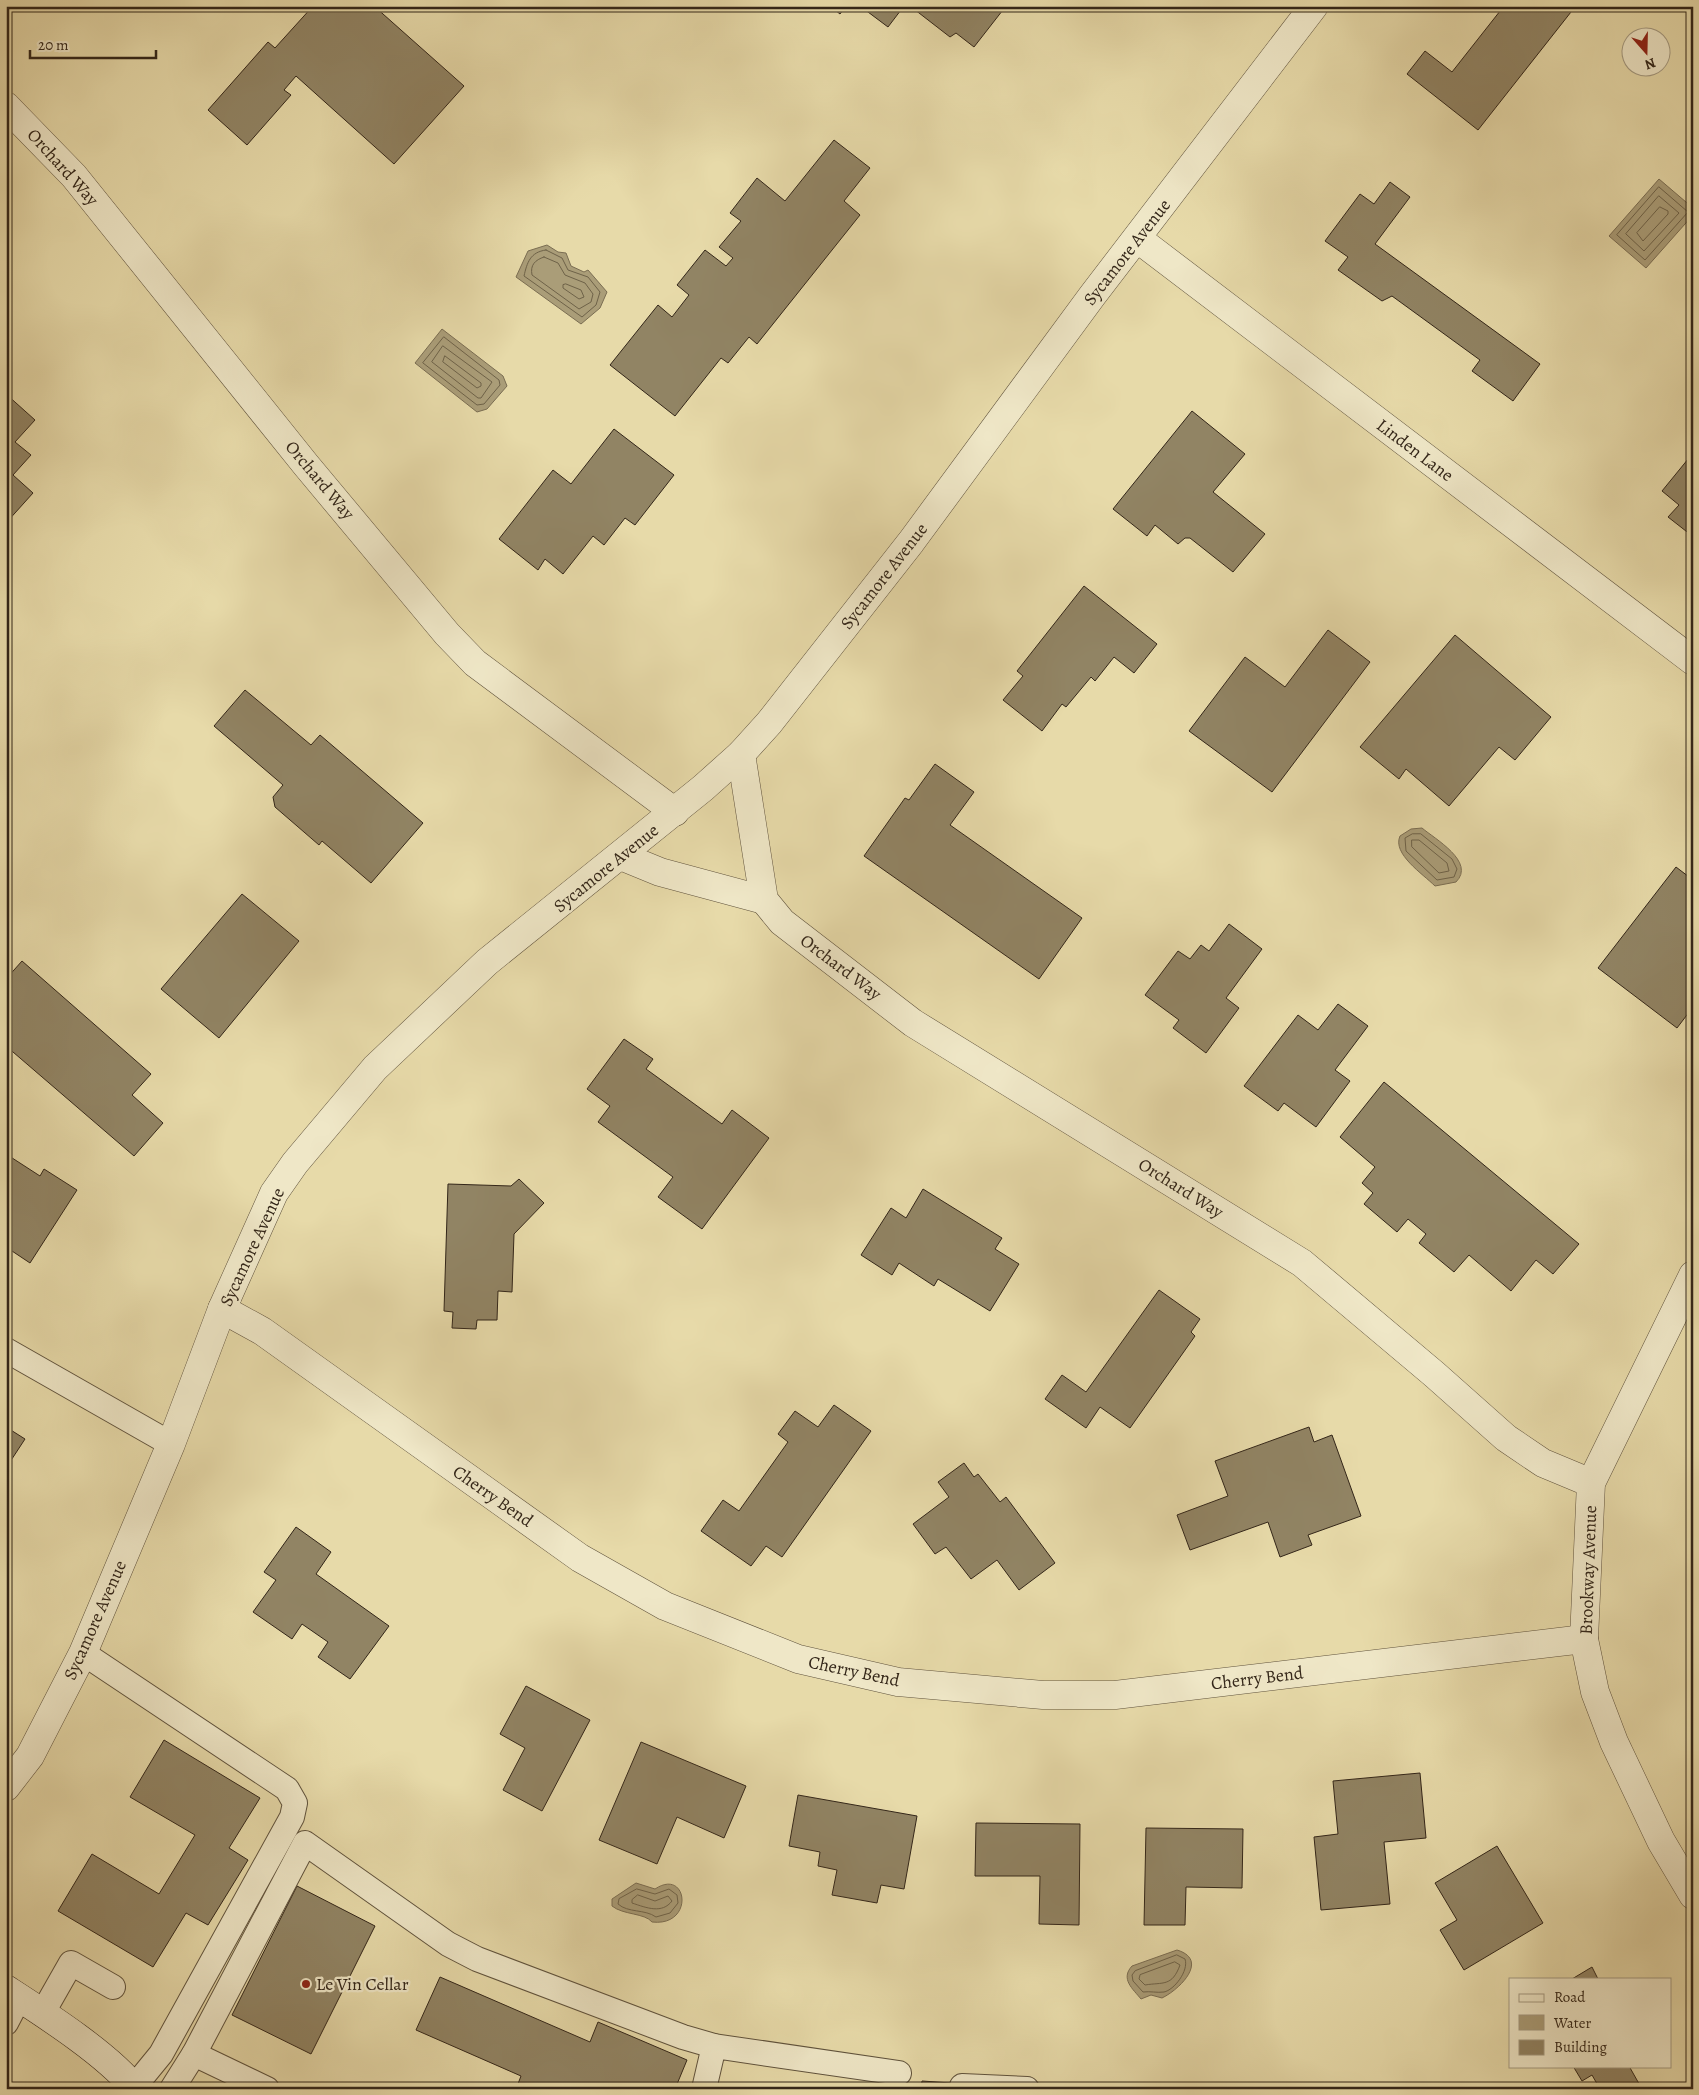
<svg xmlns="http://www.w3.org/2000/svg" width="1699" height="2095" font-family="Alegreya,serif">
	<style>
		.water { fill: #aa9d78; stroke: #7a6d52 }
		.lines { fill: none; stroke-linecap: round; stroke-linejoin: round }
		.shore { stroke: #6e6248; stroke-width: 1 }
		.building { fill: #918464; stroke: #332619 }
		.lane-casing { stroke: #60533d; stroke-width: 26 }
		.street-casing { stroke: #60533d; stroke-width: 29 }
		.secondary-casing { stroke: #332619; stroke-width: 29 }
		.lane { stroke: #efe7c7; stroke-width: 24 }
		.street { stroke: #efe7c7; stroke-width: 28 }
		.secondary { stroke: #efe7c7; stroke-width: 28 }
		.poi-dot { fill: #8f2418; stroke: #efe7c7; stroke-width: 2 }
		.labels { text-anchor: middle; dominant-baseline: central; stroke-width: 4.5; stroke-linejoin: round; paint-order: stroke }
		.street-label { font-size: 18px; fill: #332619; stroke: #efe7c7 }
		.poi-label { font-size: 18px; fill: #332619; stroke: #efe7c7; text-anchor: start }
	</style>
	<rect width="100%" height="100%" fill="#e7daa9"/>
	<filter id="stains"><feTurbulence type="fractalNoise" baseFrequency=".004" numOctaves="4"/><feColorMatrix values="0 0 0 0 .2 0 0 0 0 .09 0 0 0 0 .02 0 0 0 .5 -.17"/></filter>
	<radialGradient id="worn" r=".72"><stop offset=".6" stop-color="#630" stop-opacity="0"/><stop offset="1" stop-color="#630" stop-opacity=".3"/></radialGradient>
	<!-- water -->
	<g class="water">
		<path d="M 1659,179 L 1693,208 L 1693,215 L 1646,268 L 1609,236 Z"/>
		<path d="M 547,245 L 558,252 L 566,253 L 571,266 L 584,272 L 588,270 L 607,292 L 600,308 L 581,324 L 516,277 L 528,251 Z"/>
		<path d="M 442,329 L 503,376 L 507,386 L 487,409 L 477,412 L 415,363 Z"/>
		<path d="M 1422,828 C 1435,839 1476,862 1456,882 L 1435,886 C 1423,874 1392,854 1400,836 L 1411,829 Z"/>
		<path d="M 636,1883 L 655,1889 C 688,1867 695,1927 652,1922 C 645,1913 623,1915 612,1906 L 612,1899 Z"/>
		<path d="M 1177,1950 C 1210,1960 1179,1990 1162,1998 L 1151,1995 L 1141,1999 C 1133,1989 1120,1979 1132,1966 Z"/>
	</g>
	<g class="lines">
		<!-- shore -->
		<g class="shore">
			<path d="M 1659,187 L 1688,212 L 1645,260 L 1617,235 Z"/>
			<path d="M 1659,196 L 1679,213 L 1644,251 L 1626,234 Z"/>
			<path d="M 1660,207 L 1668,211 L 1668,214 L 1643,241 L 1637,233 Z"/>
			<path d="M 546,250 L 562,258 L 568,270 L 588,277 L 600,292 L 596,305 L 582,317 L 524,276 C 527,263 530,252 546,250 Z"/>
			<path d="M 544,257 L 558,263 L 565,275 L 585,283 L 593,294 L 591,302 L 579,309 L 532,275 C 530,265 535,260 544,257 Z"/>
			<path d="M 566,284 L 581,290 L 584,297 L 579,299 L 563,288 L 563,285 Z"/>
			<path d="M 444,337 L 499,380 L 500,385 L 484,404 L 477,405 L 423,363 Z"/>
			<path d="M 443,346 L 492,382 L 481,398 L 478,398 L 432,362 Z"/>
			<path d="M 445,356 L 481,383 L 481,386 L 477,388 L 443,362 Z"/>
			<path d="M 1421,834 L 1452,859 L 1457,869 L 1454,877 L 1437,880 L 1406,851 L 1405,838 L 1412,834 Z"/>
			<path d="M 1412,840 L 1419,840 L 1447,863 L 1449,871 L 1439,873 L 1412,847 Z"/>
			<path d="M 637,1889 L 655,1894 L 669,1889 L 677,1895 L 678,1903 L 670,1913 L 656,1917 C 645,1909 628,1913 618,1904 L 619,1899 Z"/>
			<path d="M 638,1895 L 655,1901 L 668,1896 L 672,1901 C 662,1914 647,1908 632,1903 L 632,1900 Z"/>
			<path d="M 1177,1955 L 1185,1959 C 1189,1971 1174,1990 1164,1992 C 1157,1993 1150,1991 1143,1992 L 1133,1981 L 1132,1975 L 1135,1971 Z"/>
			<path d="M 1175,1962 L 1180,1965 C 1172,1987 1163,1982 1145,1985 L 1139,1979 L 1140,1975 Z"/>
		</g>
	</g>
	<!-- building -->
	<g class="building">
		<path d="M 313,6 L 374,6 L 464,86 L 394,164 L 296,76 L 284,90 L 291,95 L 247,145 L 208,110 L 268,42 L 275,48 Z"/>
		<path d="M 830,6 L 846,6 L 840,14 Z"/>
		<path d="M 860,6 L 904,6 L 888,27 Z"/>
		<path d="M 910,6 L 1006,6 L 974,47 L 956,33 L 950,37 Z"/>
		<path d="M 1504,6 L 1564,6 L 1571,12 L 1478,130 L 1407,74 L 1425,51 L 1452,72 Z"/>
		<path d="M 834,140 L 870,168 L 844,201 L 860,215 L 757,344 L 749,337 L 728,363 L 721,358 L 675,416 L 610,365 L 658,305 L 672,317 L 689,295 L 677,285 L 705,250 L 726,266 L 733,258 L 719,247 L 741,221 L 730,213 L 757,178 L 785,201 Z"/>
		<path d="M 1390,182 L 1410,197 L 1375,244 L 1540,364 L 1513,401 L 1472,371 L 1480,360 L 1392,296 L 1382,301 L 1338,270 L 1348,257 L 1325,241 L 1360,194 L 1374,204 Z"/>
		<path d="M 6,394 L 35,420 L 15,442 L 31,455 L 13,475 L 33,493 L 6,523 Z"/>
		<path d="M 1192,411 L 1245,454 L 1213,492 L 1265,534 L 1233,572 L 1190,538 L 1185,538 L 1178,544 L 1155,525 L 1147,536 L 1113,509 Z"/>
		<path d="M 614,429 L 674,475 L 635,525 L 625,518 L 604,545 L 593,536 L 563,574 L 545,559 L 538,570 L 499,539 L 553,470 L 571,484 Z"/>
		<path d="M 1693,453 L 1693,533 L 1691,535 L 1668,517 L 1679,505 L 1662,491 Z"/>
		<path d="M 1084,586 L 1157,644 L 1134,673 L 1114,657 L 1095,681 L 1091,677 L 1066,707 L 1062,704 L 1042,731 L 1003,700 L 1023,676 L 1017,671 Z"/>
		<path d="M 1328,630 L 1370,662 L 1272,792 L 1189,731 L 1245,657 L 1285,687 Z"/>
		<path d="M 1455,635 L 1551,717 L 1515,760 L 1499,747 L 1449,806 L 1406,769 L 1399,779 L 1360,747 Z"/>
		<path d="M 245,690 L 311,745 L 320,735 L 423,823 L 371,883 L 322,841 L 319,845 L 275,807 L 273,797 L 283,785 L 214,726 Z"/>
		<path d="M 935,764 L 974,792 L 950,825 L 1082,918 L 1039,979 L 864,856 L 905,798 L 909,800 Z"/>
		<path d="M 1676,867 L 1693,880 L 1693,1007 L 1677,1028 L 1598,968 Z"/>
		<path d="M 242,894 L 299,941 L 219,1038 L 161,989 Z"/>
		<path d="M 1229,924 L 1262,949 L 1226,998 L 1239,1008 L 1206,1053 L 1173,1028 L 1179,1020 L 1145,995 L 1178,951 L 1190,959 L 1201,945 L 1209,951 Z"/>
		<path d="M 22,961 L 151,1074 L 132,1095 L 163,1123 L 134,1156 L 6,1046 L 6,979 Z"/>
		<path d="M 1338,1004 L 1368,1026 L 1335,1070 L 1350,1081 L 1316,1127 L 1284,1103 L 1278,1111 L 1244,1086 L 1298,1015 L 1318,1030 Z"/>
		<path d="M 624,1039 L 653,1059 L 646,1069 L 722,1124 L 732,1110 L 769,1138 L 702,1229 L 658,1197 L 673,1177 L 598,1122 L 610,1106 L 587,1089 Z"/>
		<path d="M 1384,1082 L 1579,1244 L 1553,1274 L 1536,1260 L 1511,1291 L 1469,1255 L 1454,1272 L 1419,1243 L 1426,1234 L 1408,1219 L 1397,1232 L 1364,1204 L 1373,1193 L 1362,1183 L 1375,1167 L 1340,1137 Z"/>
		<path d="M 6,1154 L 40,1176 L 44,1169 L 77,1190 L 30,1263 L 6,1247 Z"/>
		<path d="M 519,1179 L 544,1203 L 514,1234 L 512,1292 L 498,1291 L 497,1320 L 477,1320 L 476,1329 L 452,1328 L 453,1312 L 444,1311 L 448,1184 L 511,1186 Z"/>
		<path d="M 923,1189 L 1002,1238 L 995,1249 L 1019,1264 L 990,1311 L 938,1279 L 934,1286 L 899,1263 L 892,1275 L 861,1255 L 891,1208 L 906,1218 Z"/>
		<path d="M 1159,1290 L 1200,1319 L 1191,1332 L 1195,1336 L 1130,1428 L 1100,1407 L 1086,1428 L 1045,1399 L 1062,1375 L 1086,1392 Z"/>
		<path d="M 834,1405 L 871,1431 L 782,1557 L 766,1546 L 751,1566 L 701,1531 L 723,1500 L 739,1511 L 788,1442 L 778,1434 L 795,1411 L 818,1427 Z"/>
		<path d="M 6,1427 L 25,1439 L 6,1468 Z"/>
		<path d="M 1309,1427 L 1314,1442 L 1332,1435 L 1361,1516 L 1308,1535 L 1312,1545 L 1280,1557 L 1268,1522 L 1190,1550 L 1177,1515 L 1228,1496 L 1215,1461 Z"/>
		<path d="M 964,1463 L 974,1477 L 978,1474 L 1000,1502 L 1006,1497 L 1055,1563 L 1019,1590 L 997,1560 L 971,1579 L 946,1547 L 935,1554 L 913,1524 L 949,1497 L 938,1482 Z"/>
		<path d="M 296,1527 L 331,1552 L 316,1574 L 389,1626 L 350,1679 L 318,1657 L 328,1642 L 302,1624 L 292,1639 L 253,1612 L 276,1580 L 264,1572 Z"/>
		<path d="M 526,1686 L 590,1720 L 542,1811 L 503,1790 L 525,1748 L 500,1734 Z"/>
		<path d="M 164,1740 L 260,1798 L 229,1848 L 248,1860 L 208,1925 L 186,1913 L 153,1967 L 58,1911 L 92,1854 L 159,1894 L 195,1835 L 130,1797 Z"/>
		<path d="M 641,1742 L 746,1786 L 724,1838 L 677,1817 L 657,1864 L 599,1840 Z"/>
		<path d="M 1420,1773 L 1426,1838 L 1384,1842 L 1390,1904 L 1321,1910 L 1314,1837 L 1338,1834 L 1333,1781 Z"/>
		<path d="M 798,1795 L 917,1816 L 904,1889 L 881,1885 L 877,1903 L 832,1895 L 837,1870 L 818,1866 L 820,1852 L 789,1846 Z"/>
		<path d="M 976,1823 L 1080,1824 L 1079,1925 L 1039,1924 L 1040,1876 L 975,1876 Z"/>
		<path d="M 1146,1828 L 1243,1829 L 1242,1888 L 1186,1887 L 1185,1925 L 1144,1925 Z"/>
		<path d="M 1497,1846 L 1543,1923 L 1464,1970 L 1440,1930 L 1457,1920 L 1435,1883 Z"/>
		<path d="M 297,1886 L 375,1926 L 311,2054 L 232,2015 Z"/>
		<path d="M 1592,1967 L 1598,1979 L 1572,1979 Z"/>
		<path d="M 440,1977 L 590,2042 L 598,2022 L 687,2060 L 675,2089 L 578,2089 L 571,2086 L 569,2089 L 516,2089 L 521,2076 L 416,2030 Z"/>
		<path d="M 1573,2066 L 1629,2066 L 1642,2089 L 1600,2089 L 1592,2075 L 1582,2081 Z"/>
		<path d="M 922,2081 L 951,2083 L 950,2089 L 921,2089 Z"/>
	</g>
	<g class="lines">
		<!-- lane casing -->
		<g class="lane-casing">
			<g id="lane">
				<path d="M 6,1350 L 171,1444"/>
				<path d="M 83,1653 L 287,1789 L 295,1803 L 292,1817 L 161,2054 L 134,2087"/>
				<path d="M 42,2014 L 71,1963 L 113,1987"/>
				<path d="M 6,2023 L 19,1998"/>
				<path d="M 194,2054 L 267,2089"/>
				<path d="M 962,2086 L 1027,2089"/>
				<path d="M 172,2089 L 194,2054 L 305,1843 L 448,1944 L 477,1959 L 683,2037 L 714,2046"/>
				<path d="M 704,2089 L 714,2046 L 899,2073"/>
			</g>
		</g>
		<!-- street casing -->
		<g class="street-casing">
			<g id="street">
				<path d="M 6,106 L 74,176 L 306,465 L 447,634 L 475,663 L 675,812"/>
				<path d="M 1138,239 L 1693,661"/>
				<path d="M 741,754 L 764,900 L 782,922 L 913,1023 L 1302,1263 L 1434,1374 L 1506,1438 L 1543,1463 L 1591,1483"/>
				<path d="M 621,856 L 660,872 L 764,900"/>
				<path d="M 1693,1275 L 1591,1483 L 1584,1639 L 1595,1692 L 1614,1742 L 1661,1841 L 1693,1895"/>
				<path d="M 222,1309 L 262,1331 L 580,1558 L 665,1606 L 798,1659 L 898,1682 L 1043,1695 L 1115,1695 L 1584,1639"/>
				<path d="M 6,1787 L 30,1756 L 83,1653 L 171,1444 L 222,1309 L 274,1193 L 295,1163 L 375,1068 L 487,962 L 703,788 L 741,754 L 769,723 L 911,542 L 1092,296 L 1314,6"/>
			</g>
		</g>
		<!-- secondary casing -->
		<g class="secondary-casing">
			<path id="secondary" d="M 6,1989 C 43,2013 109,2055 135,2089"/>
		</g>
		<!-- lane -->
		<use href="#lane" class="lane"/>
		<!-- street -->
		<use href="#street" class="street"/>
		<!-- secondary -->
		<use href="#secondary" class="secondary"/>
	</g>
	<!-- markers -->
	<circle class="poi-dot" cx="306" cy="1984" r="5"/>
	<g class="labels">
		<!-- street labels -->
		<g class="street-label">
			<text transform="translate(63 167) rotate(48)">Orchard Way</text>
			<text transform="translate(1127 252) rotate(-52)">Sycamore Avenue</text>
			<text transform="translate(1415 450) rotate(37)">Linden Lane</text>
			<text transform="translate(320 480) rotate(50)">Orchard Way</text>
			<text transform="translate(884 576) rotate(-52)">Sycamore Avenue</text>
			<text transform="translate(606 868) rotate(-39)">Sycamore Avenue</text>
			<text transform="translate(841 967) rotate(37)">Orchard Way</text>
			<text transform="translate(1181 1188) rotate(32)">Orchard Way</text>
			<text transform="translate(252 1247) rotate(-65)">Sycamore Avenue</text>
			<text transform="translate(493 1496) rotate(35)">Cherry Bend</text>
			<text transform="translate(1588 1570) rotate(-88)">Brookway Avenue</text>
			<text transform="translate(95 1620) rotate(-66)">Sycamore Avenue</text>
			<text transform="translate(854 1671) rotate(12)">Cherry Bend</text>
			<text transform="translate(1257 1678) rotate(-7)">Cherry Bend</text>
		</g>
		<!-- poi labels -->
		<g class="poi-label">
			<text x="316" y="1984">Le Vin Cellar</text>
		</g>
	</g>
	<!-- margin -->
	<rect width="1699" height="2095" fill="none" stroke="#e7daa9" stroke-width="25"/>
	<rect x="8" y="8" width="1684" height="2080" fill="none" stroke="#332619" stroke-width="2.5"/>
	<rect x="12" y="12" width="1674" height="2070" fill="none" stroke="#332619"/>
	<!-- legend -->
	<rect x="1509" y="1978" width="162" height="90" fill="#efe7c7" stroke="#a49a81"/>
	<rect x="1519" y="1994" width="25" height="8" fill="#efe7c7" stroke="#a49a81"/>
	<text x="1554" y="2002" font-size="15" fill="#332619">Road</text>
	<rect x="1519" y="2015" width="25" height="15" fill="#aa9d78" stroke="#a49a81"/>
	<text x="1554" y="2028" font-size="15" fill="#332619">Water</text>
	<rect x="1519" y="2040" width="25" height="15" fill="#918464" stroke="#a49a81"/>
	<text x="1554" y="2052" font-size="15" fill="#332619">Building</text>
	<!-- north arrow -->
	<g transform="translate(1646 52) rotate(160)"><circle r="24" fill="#efe7c7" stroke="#a49a81"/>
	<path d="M0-4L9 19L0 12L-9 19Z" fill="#8f2418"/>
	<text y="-8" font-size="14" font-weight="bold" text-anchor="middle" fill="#332619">N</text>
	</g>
	<!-- scale -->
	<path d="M30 50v8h126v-8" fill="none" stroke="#332619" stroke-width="2.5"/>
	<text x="38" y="50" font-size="15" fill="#332619" stroke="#efe7c7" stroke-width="4" paint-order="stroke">20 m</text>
	<rect width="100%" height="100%" filter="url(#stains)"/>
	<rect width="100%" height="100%" fill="url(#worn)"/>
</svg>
